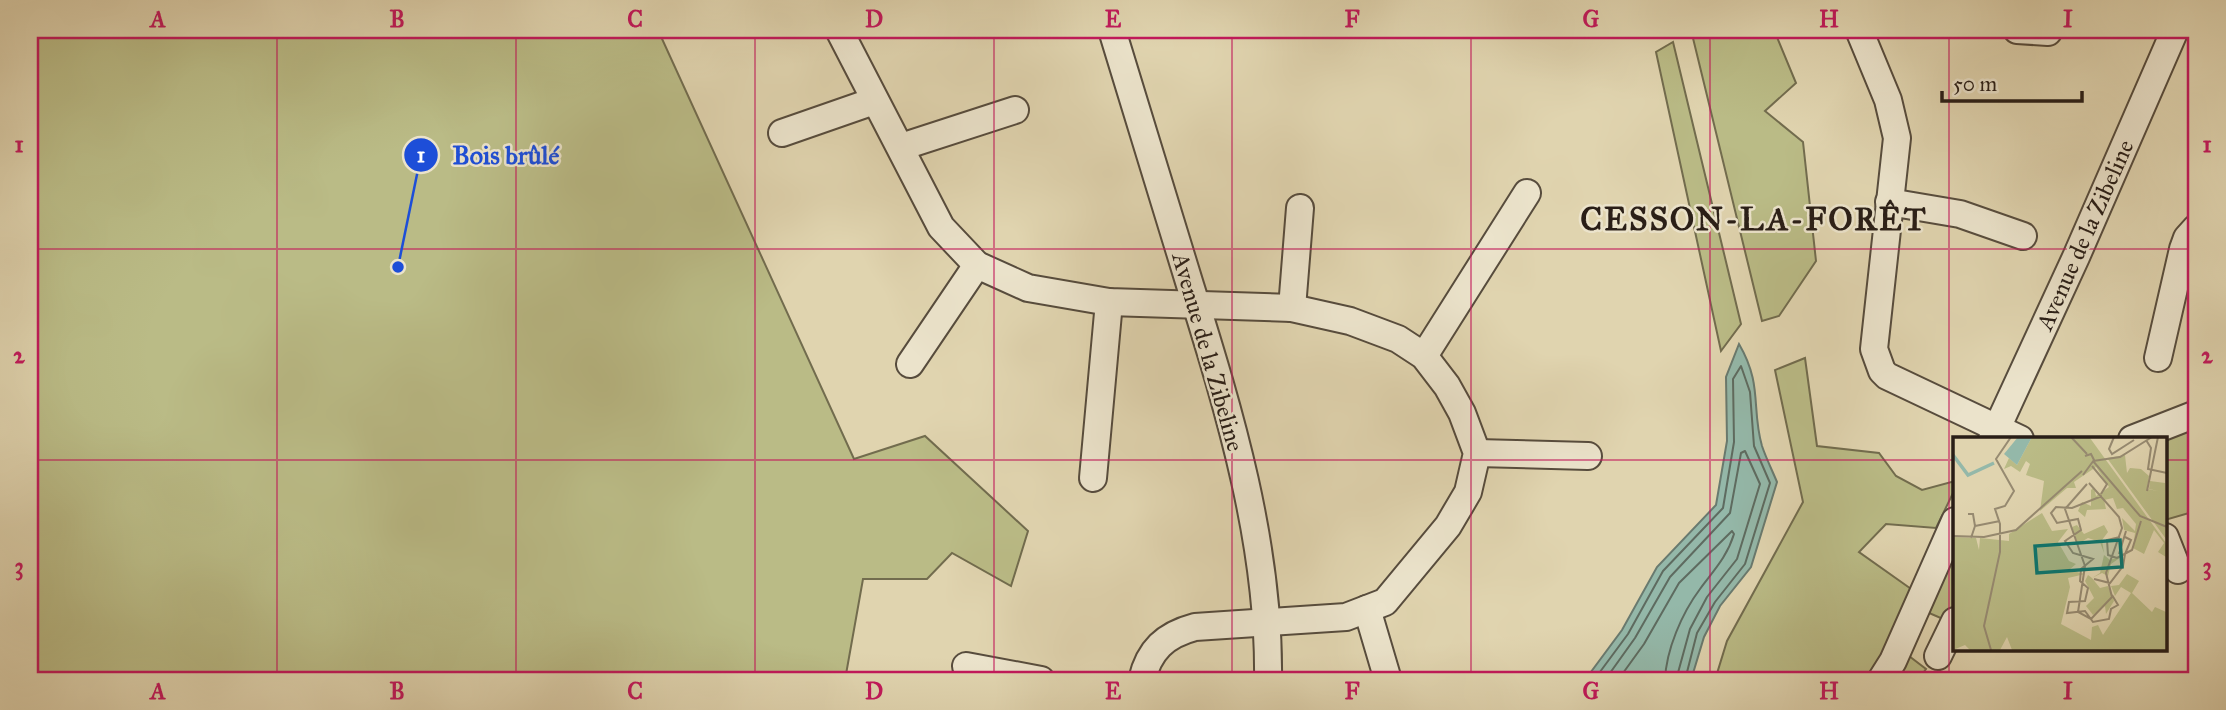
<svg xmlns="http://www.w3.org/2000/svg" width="2226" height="710" font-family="'IM FELL Great Primer',serif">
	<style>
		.green { fill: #babb86; stroke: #726c4e; stroke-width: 2 }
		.water { fill: #94b8a9; stroke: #697a6f; stroke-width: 2 }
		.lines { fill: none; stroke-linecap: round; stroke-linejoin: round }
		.shore { stroke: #5e6b60; stroke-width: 2 }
		.minor-casing { stroke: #574c3d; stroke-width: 30 }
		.minor { stroke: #ebe3cb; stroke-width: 26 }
		.grid { fill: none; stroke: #c2185b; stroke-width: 2; stroke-opacity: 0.55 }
		.labels { text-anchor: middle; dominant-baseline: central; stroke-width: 5; stroke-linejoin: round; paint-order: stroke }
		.street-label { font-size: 24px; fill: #291e17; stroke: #ebe3cb }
		.district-label { font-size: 32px; font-weight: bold; letter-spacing: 2px; fill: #291e17; stroke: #ebe3cb }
		.inset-river { fill: none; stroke: #94b8a9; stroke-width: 3.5 }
		.inset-road { fill: none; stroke: #978b72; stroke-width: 2 }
		.view { fill: #0f766e; fill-opacity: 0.15; stroke: #0f766e; stroke-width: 3.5 }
		.inset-edge { fill: none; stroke: #291e17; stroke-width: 3.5 }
		.leader { fill: none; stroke: #1d4ed8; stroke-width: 2.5 }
		.callout-dot { fill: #1d4ed8; stroke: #ebe3cb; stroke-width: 2.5 }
		.mark-label { font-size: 21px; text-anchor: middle; font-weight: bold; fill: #fff }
		.callout-label { font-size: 26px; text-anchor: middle; font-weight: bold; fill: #1d4ed8; stroke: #ebe3cb; stroke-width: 5; stroke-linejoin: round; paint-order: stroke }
		.neatline { fill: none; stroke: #c2185b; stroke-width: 2.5 }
		.grid-label { font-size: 23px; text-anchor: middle; font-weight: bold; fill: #c2185b }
	</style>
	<rect width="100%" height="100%" fill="#e0d4af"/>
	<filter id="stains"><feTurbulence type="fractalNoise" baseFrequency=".00286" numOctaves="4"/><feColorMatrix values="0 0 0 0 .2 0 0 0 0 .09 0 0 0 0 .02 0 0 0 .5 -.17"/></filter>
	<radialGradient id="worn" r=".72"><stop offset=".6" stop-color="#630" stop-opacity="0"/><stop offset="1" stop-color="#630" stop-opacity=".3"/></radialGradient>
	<!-- green -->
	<g class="green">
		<path d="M 30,30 L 658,30 L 854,459 L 925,436 L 1028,531 L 1011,586 L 952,553 L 927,579 L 863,579 L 845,680 L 30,680 Z"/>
		<path d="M 1691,30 L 1774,30 L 1796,83 L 1765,111 L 1803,142 L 1816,261 L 1779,316 L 1762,321 Z"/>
		<path d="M 1673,42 L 1741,324 L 1721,351 L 1656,52 Z"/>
		<path d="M 1805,358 L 1817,446 L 1879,453 L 1896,476 L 1922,490 L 1955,481 L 1955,489 L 1936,528 L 1886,524 L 1859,552 L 1914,591 L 1872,680 L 1715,680 L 1727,641 L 1803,502 L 1775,370 Z"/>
		<path d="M 2196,423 L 2196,511 L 2165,520 L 2165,439 Z"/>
		<path d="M 1955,551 L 1955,604 L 1943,619 L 1929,613 Z"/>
		<path d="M 1909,656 L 1926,669 L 1918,680 L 1894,680 Z"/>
	</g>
	<!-- water -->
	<path class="water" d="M 1739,344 C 1763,385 1751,408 1762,446 C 1766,458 1772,470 1777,482 L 1751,567 L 1720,606 L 1704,637 L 1691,680 L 1585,680 L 1622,630 L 1657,567 L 1716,505 L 1727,441 L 1726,377 Z"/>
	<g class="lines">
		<!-- shore -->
		<g class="shore">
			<path d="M 1594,680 L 1628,634 L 1663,571 L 1723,508 L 1734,442 L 1733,379 L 1741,366 L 1750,392 L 1754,446 L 1770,483 L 1745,564 L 1715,602 L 1697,633 L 1685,680"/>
			<path d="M 1605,680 L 1635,638 L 1670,577 L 1730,513 L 1741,453 L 1745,451 L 1760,484 L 1737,559 L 1707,597 L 1690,629 L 1676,680"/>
			<path d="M 1618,680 L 1644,644 L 1679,583 L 1732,531 L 1734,534 C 1727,557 1714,570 1700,589 C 1682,613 1666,650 1665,680"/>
		</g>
		<!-- minor casing -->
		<g class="minor-casing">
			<g id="minor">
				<path d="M 839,30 L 941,227 L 977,265 L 1028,288 L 1109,302 L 1292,308 L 1350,321 L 1398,339 L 1424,356 L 1447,386 L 1462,413 L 1477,453 L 1468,492 L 1448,526 L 1385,602 L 1346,617 L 1195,627 C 1165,635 1149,650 1142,680"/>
				<path d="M 1112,30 C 1138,115 1164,200 1190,285 C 1230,413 1270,545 1268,680"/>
				<path d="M 1859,30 L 1888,100 L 1897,138 L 1874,349 L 1882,371 L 1887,376 L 2020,439"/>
				<path d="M 2017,30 L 2048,32"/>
				<path d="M 782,133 L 874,101"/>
				<path d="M 901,147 L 1015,110"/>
				<path d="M 1889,202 L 1960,214 L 2023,236"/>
				<path d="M 1292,308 L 1300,208"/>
				<path d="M 1424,356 L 1527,193"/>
				<path d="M 2158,358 L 2183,249 L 2187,238 L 2196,228"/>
				<path d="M 910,364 L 977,265"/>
				<path d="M 1992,439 L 2076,257 L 2175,30"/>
				<path d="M 2132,439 L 2196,414"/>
				<path d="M 1477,453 L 1588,456"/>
				<path d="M 1093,478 L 1109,302"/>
				<path d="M 2165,537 L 2178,570"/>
				<path d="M 1367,609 L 1388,680"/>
				<path d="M 1938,656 L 1955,621"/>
				<path d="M 966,666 L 1041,680"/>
				<path d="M 1881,680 L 1893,661 L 1955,521"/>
			</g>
		</g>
		<!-- minor -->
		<use href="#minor" class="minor"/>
	</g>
	<!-- grid -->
	<path class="grid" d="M 277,30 L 277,680M 516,30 L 516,680M 755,30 L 755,680M 994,30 L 994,680M 1232,30 L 1232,680M 1471,30 L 1471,680M 1710,30 L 1710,680M 1949,30 L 1949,680M 30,249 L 2196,249M 30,460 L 1955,460M 2165,460 L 2196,460"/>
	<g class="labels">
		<!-- street labels -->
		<g class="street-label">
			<text transform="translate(2085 235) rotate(-66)">Avenue de la Zibeline</text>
			<text transform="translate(1208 352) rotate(74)">Avenue de la Zibeline</text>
		</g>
		<!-- district labels -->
		<g class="district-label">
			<text x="1754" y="219">CESSON-LA-FORÊT</text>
		</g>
	</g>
	<!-- overview -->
	<g transform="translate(1953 437)">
		<rect width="214" height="214" fill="#e0d4af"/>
		<path d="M 79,0 L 137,1 L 213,106 L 213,120 L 205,115 L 211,106 L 201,93 L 191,117 L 180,111 L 182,96 L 171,93 L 169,81 L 182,94 L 183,87 L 170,71 L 164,72 L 160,61 L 151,63 L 153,72 L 134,73 L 132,80 L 125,74 L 129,65 L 138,69 L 138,53 L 141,50 L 143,59 L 156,50 L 143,30 L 121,45 L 123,51 L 114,51 L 87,74 L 91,44 L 73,38 L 77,27 L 73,24 L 67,35 L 58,29 L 51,32 L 56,21 L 64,28 ZM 172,18 L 174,36 L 177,31 L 188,32 L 196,39 L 194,52 L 205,54 L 196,52 L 197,44 L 212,46 L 213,102 L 154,21 ZM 89,76 L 99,94 L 115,92 L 105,105 L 116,124 L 123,127 L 116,133 L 132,137 L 115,141 L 117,150 L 108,187 L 138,203 L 139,190 L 145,188 L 150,198 L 178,156 L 168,150 L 162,159 L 158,149 L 166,148 L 174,137 L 186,144 L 179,156 L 199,175 L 202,170 L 213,175 L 213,213 L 59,213 L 54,200 L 47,213 L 17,213 L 12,208 L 0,213 L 0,100 L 23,101 L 26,113 L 27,101 L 56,104 L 56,97 ZM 124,88 L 131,97 L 151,88 L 155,95 L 149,103 L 151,116 L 147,105 L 135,101 L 125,107 L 119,90 ZM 151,118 L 157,123 L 171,118 L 158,127 L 155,139 L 149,136 L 139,141 L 147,151 L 155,149 L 161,164 L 153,177 L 152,169 L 140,178 L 133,169 L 141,161 L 132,144 L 135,138 L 139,141 L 147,136 Z" fill="#babb86"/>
		<path d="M 65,0 L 79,0 L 64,28 L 51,17 Z" fill="#94b8a9"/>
		<path class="inset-river" d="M 0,18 L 15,38 L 41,26"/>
		<path class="inset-road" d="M 118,0 L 134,17M 161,0 L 156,12 L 159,17 L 181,3M 193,3 L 198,11 L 195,32 L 214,36M 140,24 L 167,20 L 199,0M 140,24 L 187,79 L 214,90M 139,29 L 154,47 L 148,57M 130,38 L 141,23 L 138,17 L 132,19M 134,47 L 112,72 L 132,129 L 125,175 L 138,182 L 159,160 L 153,136 L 169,91 L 166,80 L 136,46M 194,54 L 205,0M 149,59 L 119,71 L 103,70 L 98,76 L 104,86 L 125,82 L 128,93 L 112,104 L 120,116 L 140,122 L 128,132 L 127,144 L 135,151 L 132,164 L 116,165 L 114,176 L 132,174 L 140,185 L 156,182 L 158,172 L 165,168 L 159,158M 15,77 L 20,77 L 22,89 L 18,101M 22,89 L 47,84M 0,99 L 31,100 L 63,93 L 129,34M 167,100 L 154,103 L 155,118 L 164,121 L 179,113 L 188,84M 172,100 L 178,103 L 172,117M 166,117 L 173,94M 141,142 L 157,146 L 170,129 L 172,117M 38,213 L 31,189 L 47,115 L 47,87 L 42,72 L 52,69 L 61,54 L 43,22 L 58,0"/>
		<path class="view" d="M 167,103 L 169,130 L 84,136 L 82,109 Z"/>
		<rect width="214" height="214" class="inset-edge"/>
	</g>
	<!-- callouts -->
	<path class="leader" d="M398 267L421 155"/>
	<g class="callout-dot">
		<circle cx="398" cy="267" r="7"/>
		<circle cx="421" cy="155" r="18"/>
	</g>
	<g class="mark-label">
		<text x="421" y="162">1</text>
	</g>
	<g class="callout-label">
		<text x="506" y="164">Bois brûlé</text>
	</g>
	<!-- margin -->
	<rect width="2226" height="710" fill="none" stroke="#e0d4af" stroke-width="77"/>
	<!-- scale -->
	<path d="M1942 91v10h140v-10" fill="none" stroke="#291e17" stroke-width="3.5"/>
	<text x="1953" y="91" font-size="21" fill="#291e17" stroke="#ebe3cb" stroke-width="5" paint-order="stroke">50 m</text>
	<rect x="38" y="38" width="2150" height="634" class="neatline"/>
	<g class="grid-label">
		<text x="158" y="27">A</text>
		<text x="397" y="27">B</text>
		<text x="635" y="27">C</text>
		<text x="874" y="27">D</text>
		<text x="1113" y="27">E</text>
		<text x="1352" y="27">F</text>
		<text x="1591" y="27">G</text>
		<text x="1829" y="27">H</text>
		<text x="2068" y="27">I</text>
		<text x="19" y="152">1</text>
		<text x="2207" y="152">1</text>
		<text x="19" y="363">2</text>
		<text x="2207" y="363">2</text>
		<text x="19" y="574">3</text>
		<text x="2207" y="574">3</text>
		<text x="158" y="699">A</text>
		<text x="397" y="699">B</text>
		<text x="635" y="699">C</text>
		<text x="874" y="699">D</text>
		<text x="1113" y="699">E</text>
		<text x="1352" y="699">F</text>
		<text x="1591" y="699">G</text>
		<text x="1829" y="699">H</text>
		<text x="2068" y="699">I</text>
	</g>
	<rect width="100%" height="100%" filter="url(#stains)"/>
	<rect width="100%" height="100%" fill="url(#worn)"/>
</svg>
